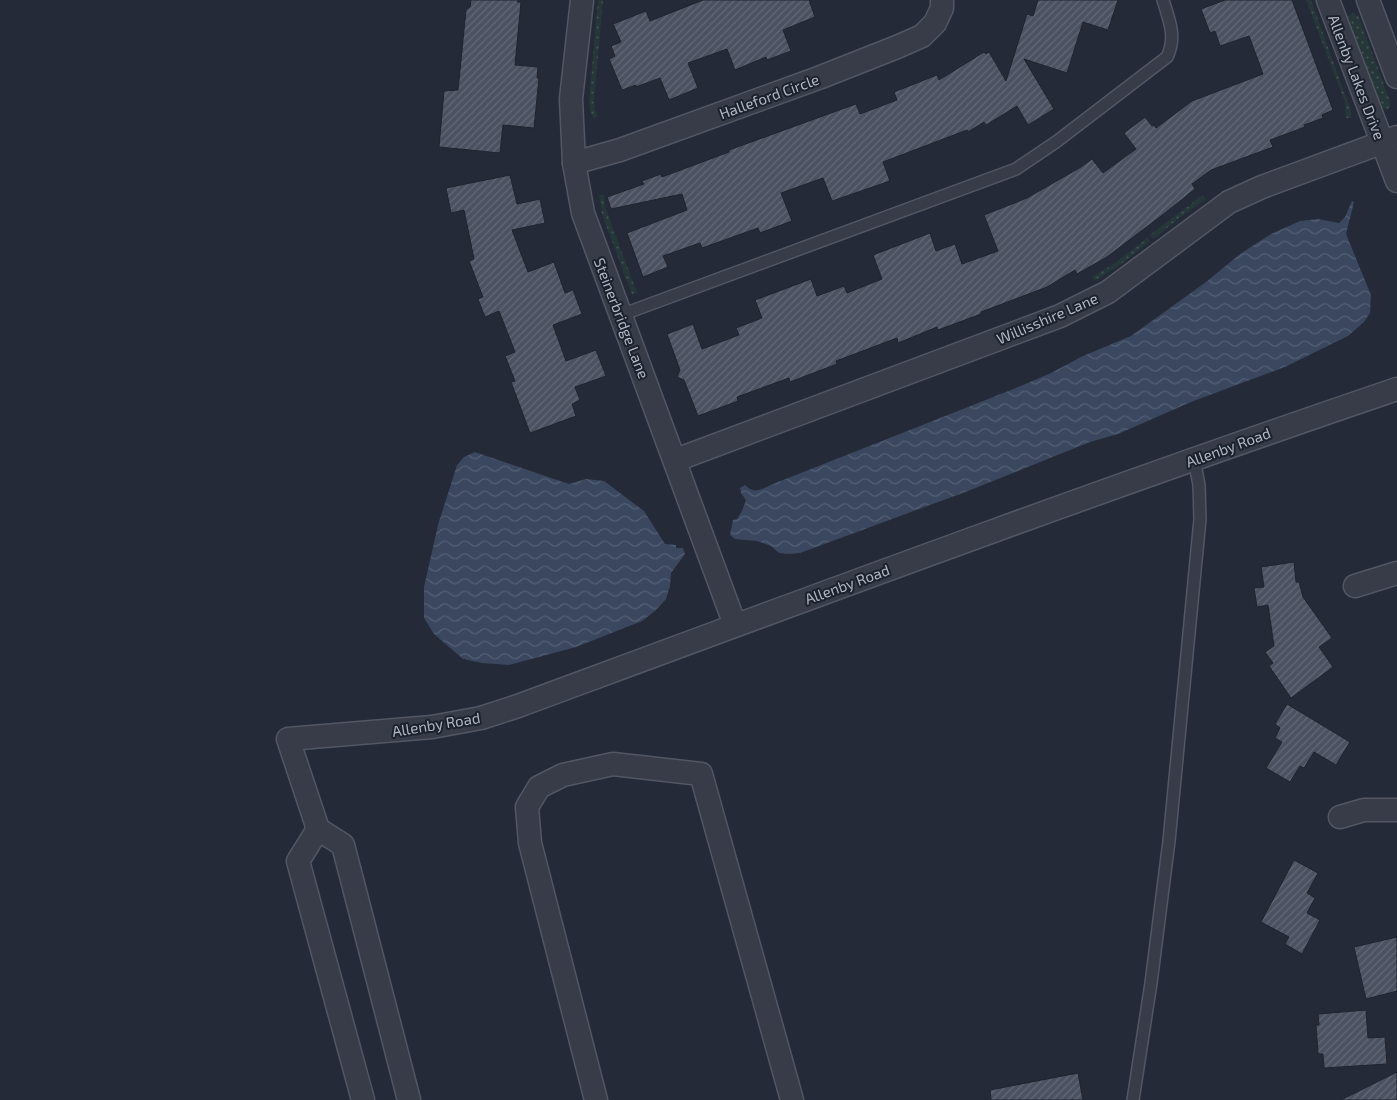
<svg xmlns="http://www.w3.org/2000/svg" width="1397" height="1100" font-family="'Exo 2',sans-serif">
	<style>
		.grass { fill: url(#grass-dots) }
		.water { fill: url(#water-waves) }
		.building { fill: url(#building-hatch); stroke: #1e242f }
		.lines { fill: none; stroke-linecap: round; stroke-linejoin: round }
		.lane-casing { stroke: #525763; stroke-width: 14 }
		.street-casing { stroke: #525763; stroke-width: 25 }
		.lane { stroke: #373c48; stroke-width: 11 }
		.street { stroke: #373c48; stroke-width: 22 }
		.labels { text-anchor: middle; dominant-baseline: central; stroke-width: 4; stroke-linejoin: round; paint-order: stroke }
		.street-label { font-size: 15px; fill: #b2b7c4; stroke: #1c222d }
	</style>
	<defs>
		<pattern id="grass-dots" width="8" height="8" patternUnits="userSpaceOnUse" patternTransform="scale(1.25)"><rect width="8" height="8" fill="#263739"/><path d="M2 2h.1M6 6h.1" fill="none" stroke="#435254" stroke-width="1.8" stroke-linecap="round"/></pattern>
		<pattern id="water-waves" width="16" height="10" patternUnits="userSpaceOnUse" patternTransform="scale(1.25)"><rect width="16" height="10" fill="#3a475f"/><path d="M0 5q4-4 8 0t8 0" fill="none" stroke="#545f74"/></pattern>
		<pattern id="building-hatch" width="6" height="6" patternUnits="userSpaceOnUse" patternTransform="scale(1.25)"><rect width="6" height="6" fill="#4a5161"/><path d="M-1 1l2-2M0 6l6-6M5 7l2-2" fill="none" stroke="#626876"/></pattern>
	</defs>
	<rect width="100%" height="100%" fill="#242a37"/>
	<!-- grass -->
	<g class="grass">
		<path d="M 598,0 L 603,0 L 594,101 L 595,110 L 598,116 L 594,119 L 590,111 L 589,101 Z"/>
		<path d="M 1306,0 L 1311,0 L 1346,97 L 1351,108 L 1351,118 L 1346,118 L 1345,102 Z"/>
		<path d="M 1353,13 L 1359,17 L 1390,101 L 1390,107 L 1387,110 L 1382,108 L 1349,21 L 1348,16 Z"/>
		<path d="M 599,195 L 604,195 L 605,207 L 637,293 L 632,295 L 602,214 Z"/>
		<path d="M 1203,195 L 1206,199 L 1182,216 L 1153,239 L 1150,235 Z"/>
		<path d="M 1147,238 L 1150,241 L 1121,264 L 1094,281 L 1092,277 L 1115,263 Z"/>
	</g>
	<!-- water -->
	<g class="water">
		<path d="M 1352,201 L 1354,202 L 1346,234 L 1371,295 L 1370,313 L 1364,322 L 1348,336 L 1287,366 L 1191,402 L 1118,434 L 1090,442 L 968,491 L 800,553 L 791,554 L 779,553 L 771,546 L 757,541 L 735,539 L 730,535 L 733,520 L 737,519 L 742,511 L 746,500 L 741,493 L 740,488 L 745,485 C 755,495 761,489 773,484 L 1011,390 L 1051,373 L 1083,356 L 1131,336 L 1206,282 L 1240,254 L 1271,234 L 1300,221 L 1318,219 L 1339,223 L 1345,217 Z"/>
		<path d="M 475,452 L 569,484 L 586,479 L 604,481 L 644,511 L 665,544 L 676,545 L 676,548 L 683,548 L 685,554 L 671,573 L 670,586 L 666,599 L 655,611 L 642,621 L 576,647 L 509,665 L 482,663 L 463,659 L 434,634 L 424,618 L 424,587 L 438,525 L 457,465 L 464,457 Z"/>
	</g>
	<!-- building -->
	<g class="building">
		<path d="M 471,0 L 518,0 L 517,2 L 521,2 L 515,65 L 538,67 L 537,78 L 539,78 L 534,128 L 503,125 L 500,153 L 439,147 L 444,91 L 458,90 L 466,10 L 470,7 Z"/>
		<path d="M 703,0 L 809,0 L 815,17 L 783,30 L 791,51 L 767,60 L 766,57 L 735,70 L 727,49 L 688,63 L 698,88 L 669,100 L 660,78 L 636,87 L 636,85 L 622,90 L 609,59 L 615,56 L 611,46 L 621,42 L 613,24 L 646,11 L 650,21 Z"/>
		<path d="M 1038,0 L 1118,0 L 1108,30 L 1083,22 L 1067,73 L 1024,59 L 1054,109 L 1028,125 L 1017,106 L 986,125 L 984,122 L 968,132 L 967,130 L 883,162 L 890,181 L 832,201 L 823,178 L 781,193 L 792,221 L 760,233 L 758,228 L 702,248 L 700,243 L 663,256 L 668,267 L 643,277 L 627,233 L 687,210 L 682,194 L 611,209 L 607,197 L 644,184 L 642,181 L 661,174 L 662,177 L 729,152 L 729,150 L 856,104 L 860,114 L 897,100 L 894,92 L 937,75 L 939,80 L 984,52 L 986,54 L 989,52 L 1006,81 L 1027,14 L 1033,16 Z"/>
		<path d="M 1225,0 L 1292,0 L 1333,110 L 1322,115 L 1323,118 L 1304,125 L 1305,127 L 1270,140 L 1273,147 L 1211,170 L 1192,184 L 1195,189 L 1165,213 L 1107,257 L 1077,274 L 1075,270 L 1047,287 L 981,312 L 981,314 L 938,330 L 937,327 L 898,343 L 897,338 L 889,341 L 836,361 L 837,364 L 790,382 L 789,378 L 737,397 L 738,401 L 698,416 L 684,380 L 677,377 L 680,370 L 667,334 L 693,324 L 702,349 L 739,335 L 736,328 L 762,318 L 755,300 L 811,279 L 817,296 L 844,286 L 847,293 L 882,279 L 873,255 L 930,233 L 936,251 L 955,244 L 962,264 L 998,251 L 984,215 L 1027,198 L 1081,167 L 1092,159 L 1103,173 L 1136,149 L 1124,133 L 1145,117 L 1152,126 L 1154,125 L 1156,128 L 1192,101 L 1263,74 L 1249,36 L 1220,46 L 1215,31 L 1210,33 L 1201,9 Z"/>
		<path d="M 510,175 L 517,204 L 540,199 L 545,223 L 512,230 L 528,272 L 554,262 L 565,293 L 573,290 L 582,314 L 553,325 L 566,361 L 596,350 L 606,376 L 575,387 L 580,400 L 572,404 L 576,416 L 530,433 L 511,382 L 515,381 L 505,356 L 515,352 L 499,311 L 485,317 L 478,299 L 483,297 L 469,261 L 474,259 L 464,210 L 451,213 L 446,188 Z"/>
		<path d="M 1294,562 L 1296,582 L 1299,582 L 1303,597 L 1332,638 L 1319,647 L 1333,667 L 1291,698 L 1269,666 L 1273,663 L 1265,652 L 1274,646 L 1268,605 L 1257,607 L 1254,588 L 1264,587 L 1261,567 Z"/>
		<path d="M 1287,704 L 1350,742 L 1336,765 L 1314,752 L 1304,768 L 1300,766 L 1290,782 L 1266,768 L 1282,742 L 1275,738 L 1280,728 L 1275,724 Z"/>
		<path d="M 1294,860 L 1318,873 L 1307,893 L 1315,898 L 1307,913 L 1320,920 L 1302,954 L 1285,944 L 1289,937 L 1261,922 Z"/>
		<path d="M 1397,937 L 1397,991 L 1366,999 L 1354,947 Z"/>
		<path d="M 1366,1010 L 1368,1038 L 1385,1037 L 1387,1064 L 1324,1068 L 1323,1054 L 1318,1054 L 1316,1025 L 1319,1025 L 1318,1014 Z"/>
		<path d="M 1397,1072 L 1397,1100 L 1341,1100 Z"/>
		<path d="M 1078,1073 L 1083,1100 L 991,1100 L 990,1090 Z"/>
	</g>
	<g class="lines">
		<!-- lane casing -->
		<g class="lane-casing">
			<g id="lane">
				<path d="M 621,315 L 1016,169 L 1056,142 L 1167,57 C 1177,37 1169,20 1163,0"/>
				<path d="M 1133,1100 L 1151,983 L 1169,841 L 1200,519 L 1199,485 L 1194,459"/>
			</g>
		</g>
		<!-- street casing -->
		<g class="street-casing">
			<g id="street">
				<path d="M 582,0 L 571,99 L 574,163 L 583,213 L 735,625"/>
				<path d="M 1328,0 L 1397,181"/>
				<path d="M 1368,0 L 1397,77"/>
				<path d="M 574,163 L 620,150 L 821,77 L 897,47 L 922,36 L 935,23 L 942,8 L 942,0"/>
				<path d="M 676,460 L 1060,316 L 1108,292 L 1229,202 L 1262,187 L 1397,137"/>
				<path d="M 1355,586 L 1397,573"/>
				<path d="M 1340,817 L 1364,810 L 1397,810"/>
				<path d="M 318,829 L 288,739 L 432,727 L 481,718 L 518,706 C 810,598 1102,489 1397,389"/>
				<path d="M 363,1100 L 298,861 L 318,829 L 343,845 L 409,1100"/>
				<path d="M 596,1100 L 530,843 L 527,807 L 539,787 L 563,775 L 613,764 L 701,774 L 792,1100"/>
			</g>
		</g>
		<!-- lane -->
		<use href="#lane" class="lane"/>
		<!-- street -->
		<use href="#street" class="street"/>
	</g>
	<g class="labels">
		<!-- street labels -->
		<g class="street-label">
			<text transform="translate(1357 77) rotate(69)">Allenby Lakes Drive</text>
			<text transform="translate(769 96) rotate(-20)">Halleford Circle</text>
			<text transform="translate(622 318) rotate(69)">Steinerbridge Lane</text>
			<text transform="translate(1047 318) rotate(-23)">Willisshire Lane</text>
			<text transform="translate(1228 447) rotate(-20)">Allenby Road</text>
			<text transform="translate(847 584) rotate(-20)">Allenby Road</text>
			<text transform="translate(436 724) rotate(-9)">Allenby Road</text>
		</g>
	</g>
</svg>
